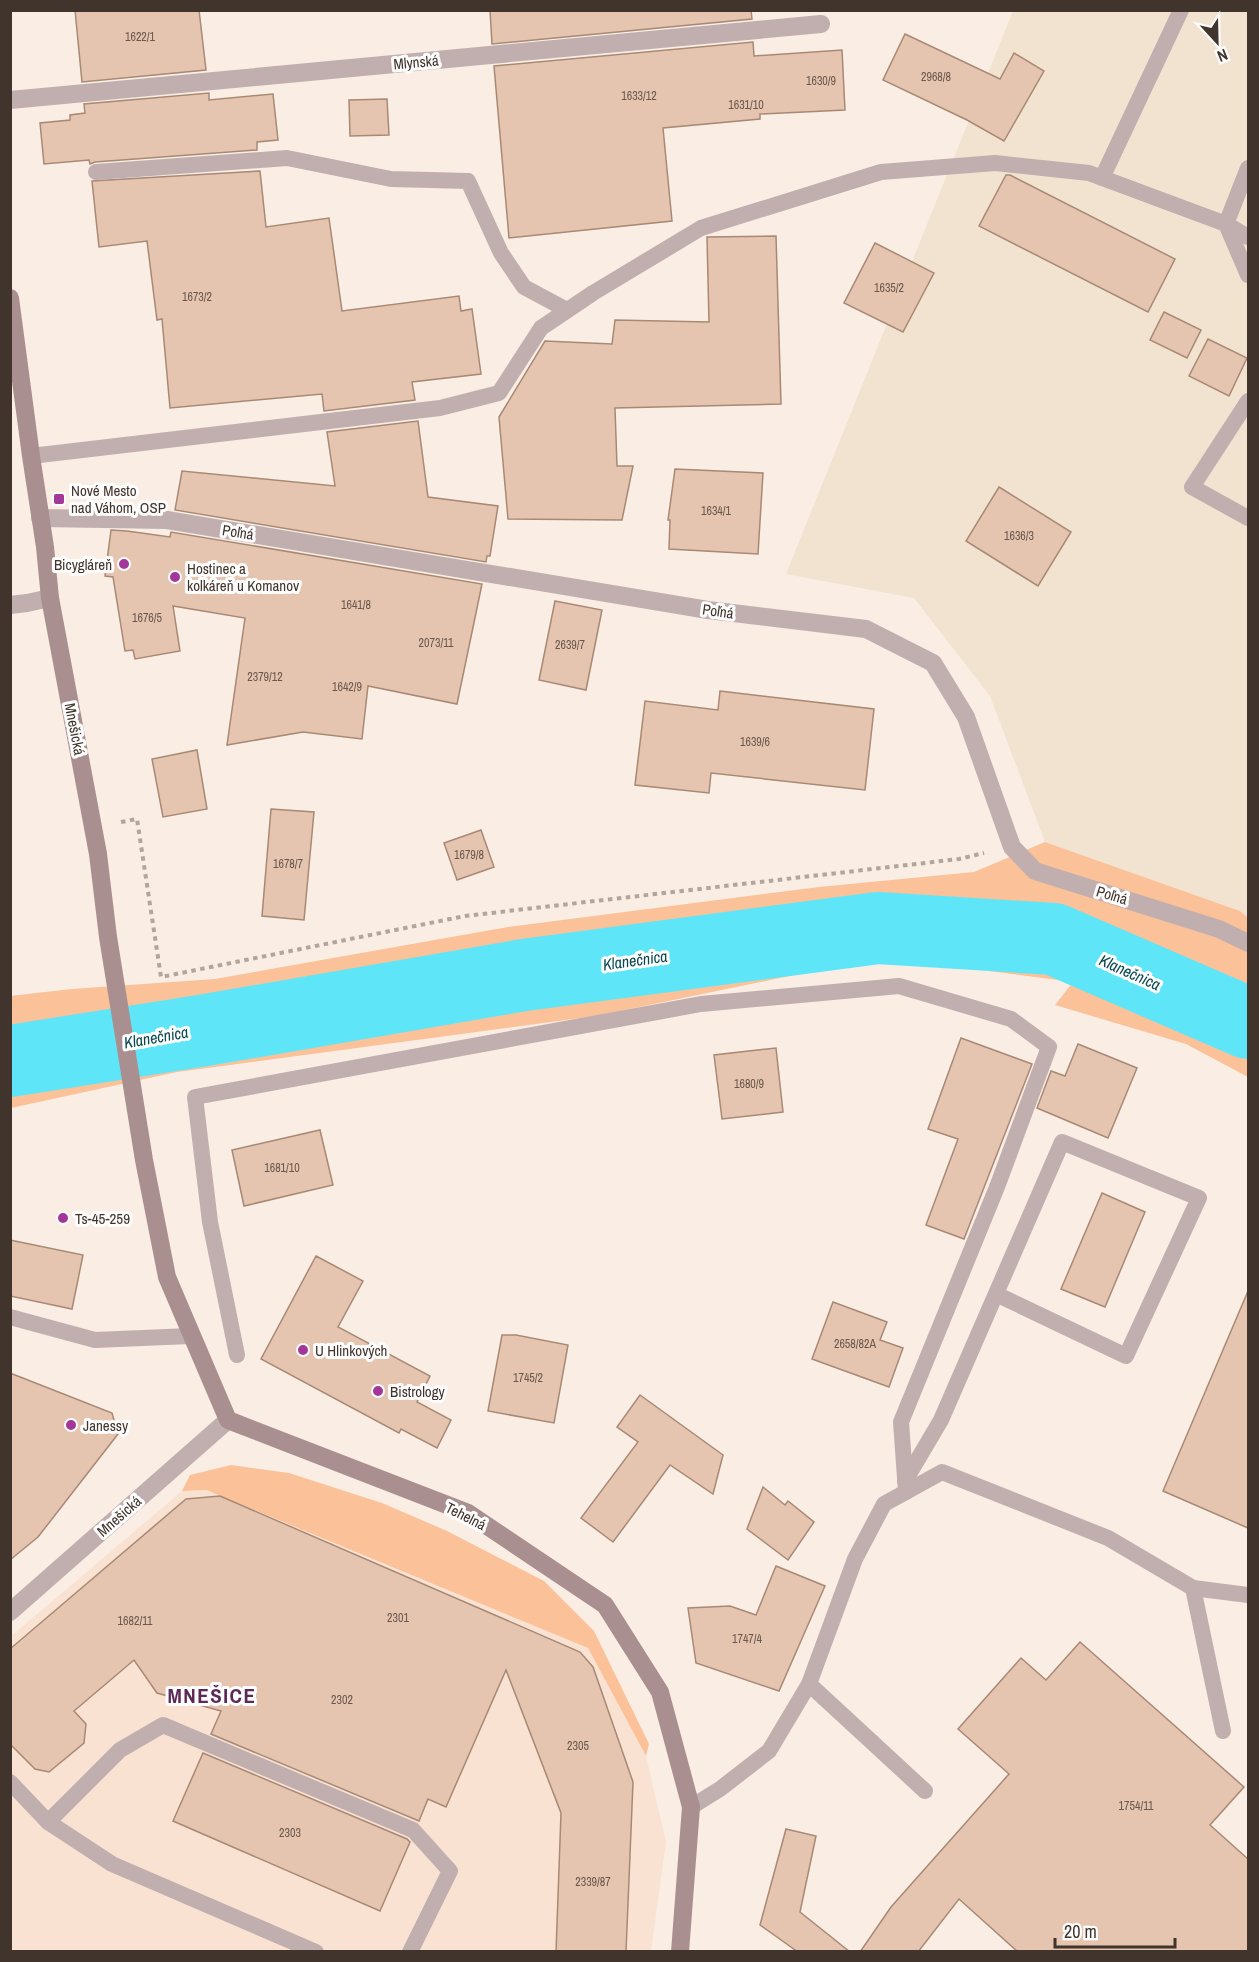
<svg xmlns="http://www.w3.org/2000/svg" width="1259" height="1962" font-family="'Archivo Narrow',sans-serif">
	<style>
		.built { fill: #fae2d2 }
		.industrial { fill: #f2e3d0 }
		.green { fill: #fbc199 }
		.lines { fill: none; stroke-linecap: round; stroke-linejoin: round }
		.river { stroke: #5ee6f8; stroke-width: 72 }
		.building { fill: #e6c5b0; stroke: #a78975; stroke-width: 1.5 }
		.path { stroke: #b2a59c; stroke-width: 4; stroke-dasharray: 4.5 4.5; stroke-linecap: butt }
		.lane { stroke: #c1afaf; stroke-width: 16 }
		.street { stroke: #c1afaf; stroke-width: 18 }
		.secondary { stroke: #aa8f90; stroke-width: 18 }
		.poi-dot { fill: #a33797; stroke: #fdfdfd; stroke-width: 2 }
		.labels { text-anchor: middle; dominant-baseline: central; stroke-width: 6; stroke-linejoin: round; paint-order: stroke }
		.number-label { font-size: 12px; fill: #6a584d }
		.street-label { font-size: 15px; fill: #41342c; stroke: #fdfdfd }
		.poi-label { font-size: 15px; fill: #41342c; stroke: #fdfdfd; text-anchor: start }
		.water-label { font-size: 16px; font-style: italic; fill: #094850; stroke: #fdfdfd }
		.district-label { font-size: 21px; font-weight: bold; letter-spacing: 1.5px; fill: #5c2856; stroke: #fdfdfd }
	</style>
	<rect width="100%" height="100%" fill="#faede4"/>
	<!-- built -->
	<path class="built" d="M 205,1490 L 588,1648 L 646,1756 L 666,1842 L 651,1951 L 11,1951 L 10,1637 L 182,1491 Z"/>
	<!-- industrial -->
	<path class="industrial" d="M 1013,11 L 1248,11 L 1248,918 L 1240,911 L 1045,842 L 990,696 L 914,598 L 786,574 Z"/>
	<!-- green -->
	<g class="green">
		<path d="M 1045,842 L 1240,911 L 1248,918 L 1248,1077 L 1186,1044 L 1055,1005 L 1073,982 L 881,957 L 596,1016 L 177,1072 L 11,1108 L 10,996 L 72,989 L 215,979 L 508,927 L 819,887 L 974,872 Z"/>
		<path d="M 231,1465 L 289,1473 L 382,1503 L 447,1531 L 544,1581 L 594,1631 L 649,1744 L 646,1756 L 588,1648 L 206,1490 L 182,1491 L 190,1475 Z"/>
	</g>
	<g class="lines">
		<!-- river -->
		<path class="river" d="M 10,1061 L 200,1031 L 524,975 L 878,928 L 1054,939 L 1248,1023"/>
	</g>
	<!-- building -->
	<g class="building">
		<path d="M 75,10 L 199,10 L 206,70 L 82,82 Z"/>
		<path d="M 490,10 L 751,10 L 752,19 L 492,44 Z"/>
		<path d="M 905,34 L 1000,79 L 1014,53 L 1044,71 L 1004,141 L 967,120 L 883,80 Z"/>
		<path d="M 753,42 L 754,56 L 842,50 L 845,110 L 760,114 L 760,119 L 663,128 L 672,221 L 509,238 L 494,66 Z"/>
		<path d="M 209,93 L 209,100 L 273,94 L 278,140 L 257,142 L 257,150 L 95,162 L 90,164 L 89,160 L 44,164 L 40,123 L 70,120 L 70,115 L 85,113 L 84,104 Z"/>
		<path d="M 387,99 L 389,135 L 350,136 L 349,100 Z"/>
		<path d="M 260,171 L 266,227 L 329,218 L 342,311 L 459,296 L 461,311 L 472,309 L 481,374 L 412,382 L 415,400 L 324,411 L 322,394 L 170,408 L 162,319 L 157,320 L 147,241 L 99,247 L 92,181 Z"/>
		<path d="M 1006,175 L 1010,175 L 1175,259 L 1148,312 L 979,226 Z"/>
		<path d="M 776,236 L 781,404 L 615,408 L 617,466 L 633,466 L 622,520 L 508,519 L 499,417 L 545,341 L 612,344 L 615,320 L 709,322 L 707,237 Z"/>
		<path d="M 875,243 L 934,273 L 903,332 L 844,303 Z"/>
		<path d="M 1164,312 L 1201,330 L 1187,358 L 1150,340 Z"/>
		<path d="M 1208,339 L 1247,358 L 1229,396 L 1189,376 Z"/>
		<path d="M 418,421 L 428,497 L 498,506 L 490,556 L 487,556 L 486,562 L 175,510 L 182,471 L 335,486 L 327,432 Z"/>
		<path d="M 675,469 L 763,473 L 758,554 L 669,549 L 670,520 L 668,520 Z"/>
		<path d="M 999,487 L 1071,532 L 1038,586 L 966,541 Z"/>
		<path d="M 111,530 L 127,531 L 170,537 L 171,532 L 482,584 L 457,704 L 368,686 L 362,739 L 303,732 L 227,745 L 245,618 L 173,606 L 180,651 L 135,659 L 133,650 L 125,651 L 113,577 L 105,576 Z"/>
		<path d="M 555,601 L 602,610 L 586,690 L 539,680 Z"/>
		<path d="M 720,691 L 874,709 L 865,790 L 711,773 L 709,793 L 635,785 L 645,701 L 718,710 Z"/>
		<path d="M 197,750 L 207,809 L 163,817 L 152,759 Z"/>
		<path d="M 271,809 L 314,812 L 304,920 L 262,916 Z"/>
		<path d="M 481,830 L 494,867 L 457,880 L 444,843 Z"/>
		<path d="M 961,1038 L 1032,1064 L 964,1239 L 926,1225 L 958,1139 L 928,1129 Z"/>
		<path d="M 1078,1044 L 1137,1068 L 1108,1138 L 1037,1108 L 1051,1071 L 1065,1076 Z"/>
		<path d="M 776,1048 L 783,1112 L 722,1119 L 714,1055 Z"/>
		<path d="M 320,1130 L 333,1185 L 244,1206 L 232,1150 Z"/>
		<path d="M 1102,1193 L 1145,1212 L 1105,1307 L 1061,1289 Z"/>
		<path d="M 10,1240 L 83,1255 L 72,1309 L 10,1296 Z"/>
		<path d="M 316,1256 L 363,1281 L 338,1327 L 430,1376 L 417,1402 L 451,1420 L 437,1448 L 401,1429 L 399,1433 L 261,1359 Z"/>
		<path d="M 1248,1291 L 1248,1528 L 1163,1491 Z"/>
		<path d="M 833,1302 L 887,1322 L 880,1340 L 903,1348 L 889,1387 L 812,1359 Z"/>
		<path d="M 502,1335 L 516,1335 L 568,1345 L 554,1423 L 488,1411 Z"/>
		<path d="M 10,1373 L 112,1413 L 118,1434 L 38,1537 L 10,1560 Z"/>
		<path d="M 640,1395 L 723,1455 L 713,1494 L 670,1465 L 613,1542 L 581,1518 L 638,1442 L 617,1427 Z"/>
		<path d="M 763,1487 L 785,1505 L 788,1501 L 814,1522 L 788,1560 L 747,1529 Z"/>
		<path d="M 220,1496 L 580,1652 L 593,1667 L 633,1782 L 626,1952 L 556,1952 L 561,1813 L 506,1670 L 446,1807 L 428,1799 L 419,1821 L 211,1734 L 221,1711 L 157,1693 L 134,1660 L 74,1711 L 86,1724 L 84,1743 L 49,1772 L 35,1769 L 10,1744 L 10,1649 L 186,1499 Z"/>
		<path d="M 776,1566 L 825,1586 L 779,1691 L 696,1663 L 688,1608 L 730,1606 L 756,1615 Z"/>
		<path d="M 1080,1642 L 1244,1787 L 1210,1825 L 1248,1859 L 1248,1952 L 1018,1952 L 959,1899 L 918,1952 L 860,1952 L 891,1907 L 1009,1774 L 958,1729 L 1021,1658 L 1046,1680 Z"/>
		<path d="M 203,1753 L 407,1839 L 410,1842 L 380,1911 L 173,1821 Z"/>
		<path d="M 786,1829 L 816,1836 L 800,1912 L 850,1952 L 798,1952 L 760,1925 Z"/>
	</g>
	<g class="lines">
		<!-- path -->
		<path class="path" d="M 121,822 L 137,819 L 161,977 L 465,916 L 959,859 L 984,853"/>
		<!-- lane -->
		<g class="lane">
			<path d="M 1248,168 L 1226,224 L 1248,237"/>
			<path d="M 96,172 L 287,158 L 391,179 L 468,181 L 501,253 L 524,287 L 567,310"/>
			<path d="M 1102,178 L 1181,10"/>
			<path d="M 1248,401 L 1192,487 L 1248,518"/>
			<path d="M 31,456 L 440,408 L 499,393 L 541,328 L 593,293 L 701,228 L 881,172 L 995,163 L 1089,173 L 1226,224 L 1248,275"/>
			<path d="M 10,1317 L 95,1340 L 190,1336"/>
			<path d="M 237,1355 L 210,1222 L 195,1097 L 701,1004 L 899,986 L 1011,1019 L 1049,1047 L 997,1187 L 901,1422 L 906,1492"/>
			<path d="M 905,1481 L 941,1420 L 1062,1142 L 1199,1198 L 1126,1356 L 996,1294"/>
			<path d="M 1193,1588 L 1248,1595"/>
			<path d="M 809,1684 L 925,1791"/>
			<path d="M 10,1782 L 48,1822 L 112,1864 L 316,1952"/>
			<path d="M 691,1807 L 720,1789 L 769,1751 L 809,1684 L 855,1559 L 884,1504 L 942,1472 L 1108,1538 L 1193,1588 L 1223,1731"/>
			<path d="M 48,1822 L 120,1750 L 163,1725 L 413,1830 L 450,1871 L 410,1952"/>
		</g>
		<!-- street -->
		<g class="street">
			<path d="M 10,100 L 821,24"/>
			<path d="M 40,518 L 167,520 L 708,610 L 866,629 L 933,663 L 966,717 L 1012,847 L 1035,871 L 1219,929 L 1248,943"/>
			<path d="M 10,605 L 27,603 L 50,598"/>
			<path d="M 10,1612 L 228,1420"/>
		</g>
		<!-- secondary -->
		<path class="secondary" d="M 10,298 L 31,456 L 45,547 L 50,598 L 98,854 L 108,937 L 144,1160 L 167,1277 L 228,1420 L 468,1513 L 605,1605 L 660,1692 L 691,1807 L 680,1952"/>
	</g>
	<!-- markers -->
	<g class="poi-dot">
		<rect x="53" y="493" width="12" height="12" rx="3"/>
		<circle cx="124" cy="564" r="6"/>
		<circle cx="175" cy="577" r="6"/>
		<circle cx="63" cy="1218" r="6"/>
		<circle cx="303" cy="1350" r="6"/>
		<circle cx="378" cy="1391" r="6"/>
		<circle cx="71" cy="1425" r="6"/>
	</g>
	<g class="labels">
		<!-- number labels -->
		<g class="number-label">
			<text x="140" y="37">1622/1</text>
			<text x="936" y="77">2968/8</text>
			<text x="821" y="81">1630/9</text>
			<text x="639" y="96">1633/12</text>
			<text x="746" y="105">1631/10</text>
			<text x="889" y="288">1635/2</text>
			<text x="197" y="297">1673/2</text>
			<text x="716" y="511">1634/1</text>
			<text x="1019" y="536">1636/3</text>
			<text x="356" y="605">1641/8</text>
			<text x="147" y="618">1676/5</text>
			<text x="436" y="643">2073/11</text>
			<text x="570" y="645">2639/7</text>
			<text x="265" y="677">2379/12</text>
			<text x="347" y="687">1642/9</text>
			<text x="755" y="742">1639/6</text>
			<text x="469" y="855">1679/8</text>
			<text x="288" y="864">1678/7</text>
			<text x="749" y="1084">1680/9</text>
			<text x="282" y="1168">1681/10</text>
			<text x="855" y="1344">2658/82A</text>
			<text x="528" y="1378">1745/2</text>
			<text x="398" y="1618">2301</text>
			<text x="135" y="1621">1682/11</text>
			<text x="747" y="1639">1747/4</text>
			<text x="342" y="1700">2302</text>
			<text x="578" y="1746">2305</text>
			<text x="1136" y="1806">1754/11</text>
			<text x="290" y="1833">2303</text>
			<text x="593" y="1882">2339/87</text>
		</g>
		<!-- street labels -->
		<g class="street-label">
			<text transform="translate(416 62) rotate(-5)">Mlynská</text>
			<text transform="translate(238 532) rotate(9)">Poľná</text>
			<text transform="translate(718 611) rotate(8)">Poľná</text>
			<text transform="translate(75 729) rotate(79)">Mnešická</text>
			<text transform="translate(1112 895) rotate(17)">Poľná</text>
			<text transform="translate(119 1516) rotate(-41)">Mnešická</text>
			<text transform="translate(466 1516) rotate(27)">Tehelná</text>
		</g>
		<!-- poi labels -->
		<g class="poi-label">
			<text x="71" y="490">Nové Mesto<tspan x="71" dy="17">nad Váhom, OSP</tspan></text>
			<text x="112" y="564" text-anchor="end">Bicygláreň</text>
			<text x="187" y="568">Hostinec a<tspan x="187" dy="17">kolkáreň u Komanov</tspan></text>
			<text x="75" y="1218">Ts-45-259</text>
			<text x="315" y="1350">U Hlinkových</text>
			<text x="390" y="1391">Bistrology</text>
			<text x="83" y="1425">Janessy</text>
		</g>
		<!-- water labels -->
		<g class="water-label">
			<text transform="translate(635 960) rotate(-8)">Klanečnica</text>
			<text transform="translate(1130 972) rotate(24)">Klanečnica</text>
			<text transform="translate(156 1037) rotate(-10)">Klanečnica</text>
		</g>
		<!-- district labels -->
		<g class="district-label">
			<text x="212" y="1695">MNEŠICE</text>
		</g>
	</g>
	<!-- border -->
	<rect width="1259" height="1962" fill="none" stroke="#41342c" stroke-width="24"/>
	<!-- north arrow -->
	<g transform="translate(1217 42) rotate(158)" stroke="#fdfdfd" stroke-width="4.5" paint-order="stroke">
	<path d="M0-4.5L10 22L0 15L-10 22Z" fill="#41342c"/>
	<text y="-9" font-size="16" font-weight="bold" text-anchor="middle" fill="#41342c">N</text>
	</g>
	<!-- scale -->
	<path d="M1055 1938v9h120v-9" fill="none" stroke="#41342c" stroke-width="3"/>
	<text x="1064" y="1938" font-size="18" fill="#41342c" stroke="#fdfdfd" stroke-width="4.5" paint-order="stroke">20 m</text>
</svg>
